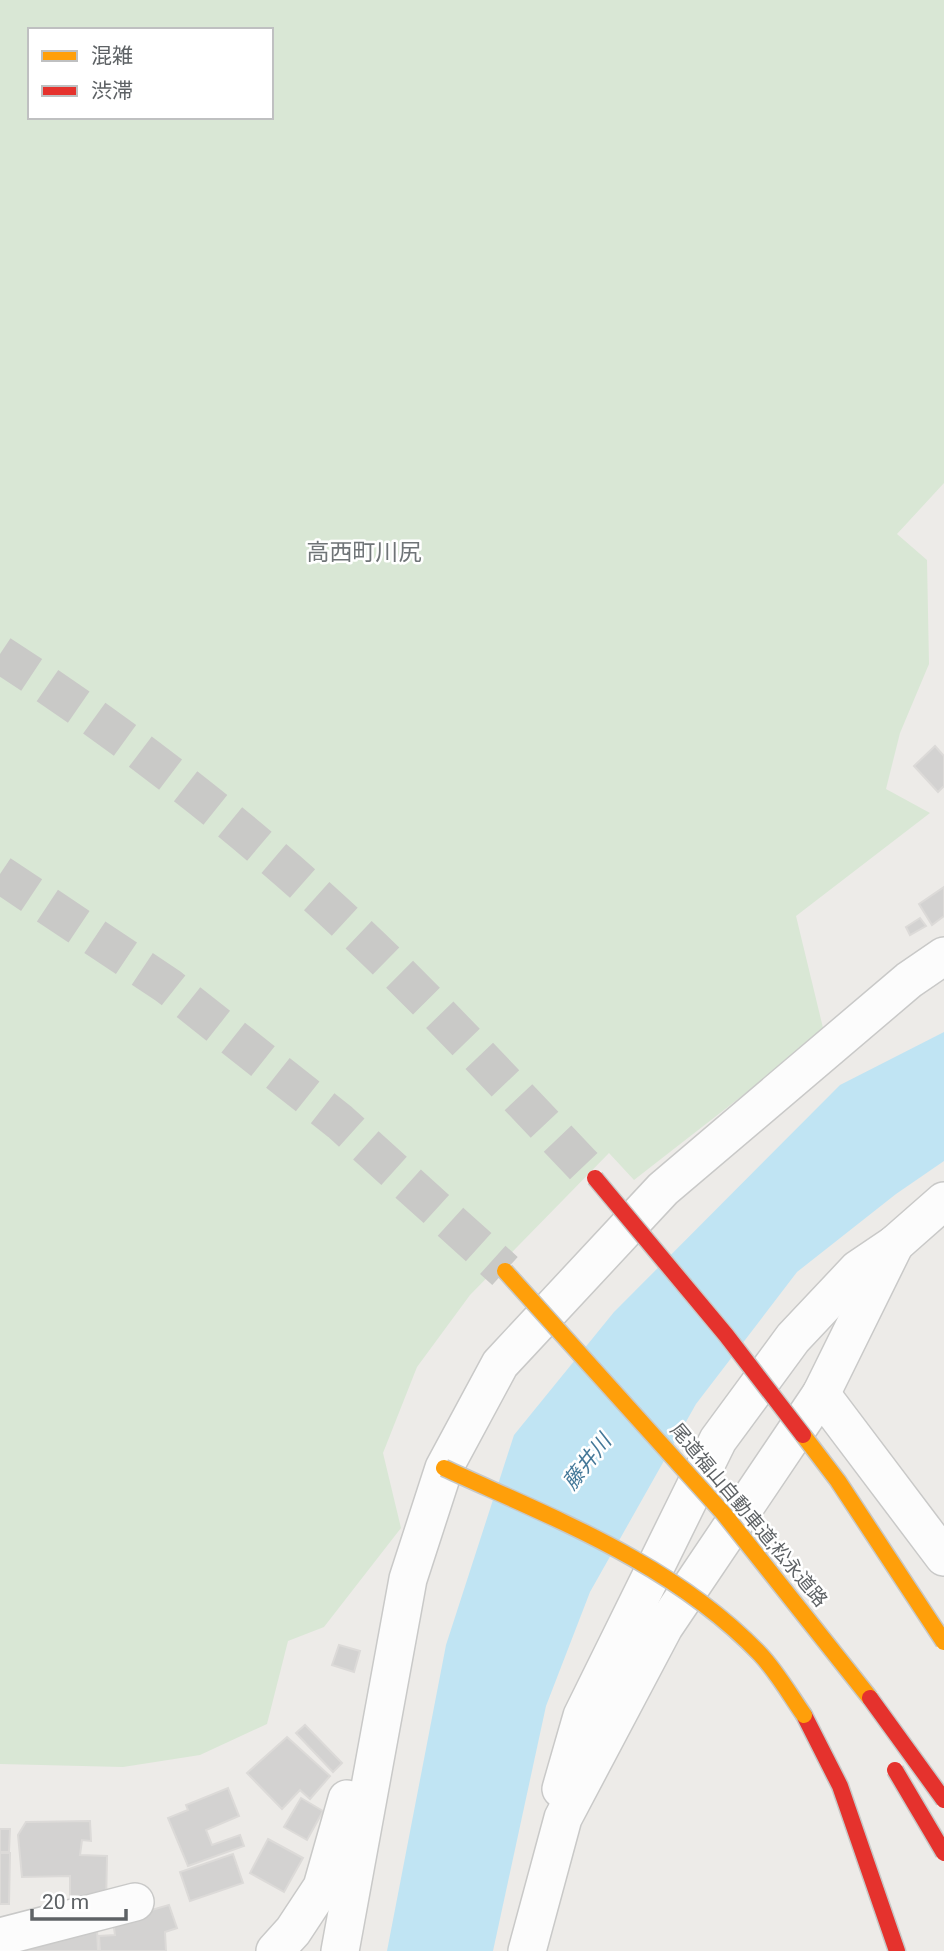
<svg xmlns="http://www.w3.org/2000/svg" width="944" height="1951" font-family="Roboto,'Noto Sans JP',sans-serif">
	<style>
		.green { fill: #d9e7d5; fill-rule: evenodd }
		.water { fill: #c0e4f3 }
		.building { fill: #d3d2d1; stroke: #dcdad8; stroke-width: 2 }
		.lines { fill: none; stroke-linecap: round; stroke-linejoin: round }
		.highway-tunnel { stroke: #c9c9c7; stroke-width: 38; stroke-dasharray: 38 19; stroke-linecap: butt }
		.street-casing { stroke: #c9c9c8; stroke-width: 40 }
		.jam-casing { stroke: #c7c8c7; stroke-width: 19 }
		.street { stroke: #fcfcfc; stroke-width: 37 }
		.jam { stroke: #e5322d; stroke-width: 16 }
		.slow-bridge-casing { stroke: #c7c8c7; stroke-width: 19; stroke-linecap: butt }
		.jam-bridge-casing { stroke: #c7c8c7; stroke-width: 19; stroke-linecap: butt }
		.slow-bridge { stroke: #ff9f0a; stroke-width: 16 }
		.jam-bridge { stroke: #e5322d; stroke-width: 16 }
		.labels { text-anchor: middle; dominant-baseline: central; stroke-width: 5; stroke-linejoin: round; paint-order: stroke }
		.street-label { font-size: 19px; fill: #5e6265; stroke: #fff }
		.water-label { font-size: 21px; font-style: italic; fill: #447898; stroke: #fff }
		.quarter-label { font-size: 23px; fill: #6f7477; stroke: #fff }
	</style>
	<rect width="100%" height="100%" fill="#edebe8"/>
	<!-- green -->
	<path class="green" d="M 0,0 L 944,0 L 944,483 L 897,534 L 927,560 L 929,664 L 900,733 L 886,789 L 930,813 L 796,916 L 824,1032 L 634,1180 L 609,1153 L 470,1295 L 417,1367 L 383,1453 L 401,1528 L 324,1627 L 288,1641 L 267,1724 L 200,1755 L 123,1767 L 0,1764 ZM 30,30 L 271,30 L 271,117 L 30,117 Z"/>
	<!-- water -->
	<path class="water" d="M 944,1032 L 944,1161 L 896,1194 L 797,1272 L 696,1404 L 590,1592 L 546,1706 L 493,1951 L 387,1951 L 446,1645 L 514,1435 L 614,1312 L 840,1085 Z"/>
	<!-- building -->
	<g class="building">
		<path d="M 935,746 L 944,756 L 944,786 L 938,792 L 914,766 Z"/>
		<path d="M 944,887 L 944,916 L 932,925 L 919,904 Z"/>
		<path d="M 920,918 L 926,926 L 910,935 L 906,927 Z"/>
		<path d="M 339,1645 L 360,1651 L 354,1672 L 332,1665 Z"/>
		<path d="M 305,1725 L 342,1763 L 333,1772 L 296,1733 Z"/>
		<path d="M 287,1737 L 330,1776 L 310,1799 L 300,1790 L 282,1809 L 247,1773 Z"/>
		<path d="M 228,1788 L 239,1816 L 206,1830 L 212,1845 L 240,1835 L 244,1846 L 188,1866 L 168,1818 L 188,1810 L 186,1805 Z"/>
		<path d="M 301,1798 L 323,1811 L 307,1840 L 284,1827 Z"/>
		<path d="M 90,1821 L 91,1841 L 82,1840 L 80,1855 L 107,1856 L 106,1907 L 70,1903 L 70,1876 L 22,1877 L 18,1835 L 26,1822 Z"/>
		<path d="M 0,1829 L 10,1829 L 9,1852 L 0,1852 Z"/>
		<path d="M 268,1839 L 303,1858 L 284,1892 L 250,1873 Z"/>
		<path d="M 0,1853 L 10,1853 L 9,1904 L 0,1904 Z"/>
		<path d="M 233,1854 L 243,1883 L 190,1901 L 180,1872 Z"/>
		<path d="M 169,1905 L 177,1928 L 165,1932 L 166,1951 L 100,1951 L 99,1936 L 115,1935 L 113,1921 Z"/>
		<path d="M 97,1929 L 98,1951 L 0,1951 Z"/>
	</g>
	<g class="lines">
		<!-- highway-tunnel -->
		<g class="highway-tunnel">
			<path d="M 0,654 C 137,743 268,846 385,960 C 457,1030 525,1105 595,1178"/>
			<path d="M 0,874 L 168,986 L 340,1122 L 505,1271"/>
		</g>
		<!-- street casing -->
		<g class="street-casing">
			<g id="street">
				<path d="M 821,1394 L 944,1557"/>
				<path d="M 561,1789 L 582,1716 L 718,1440 L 793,1338 L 858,1269 L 895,1244 L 944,1201"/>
				<path d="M 0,1937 L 135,1902"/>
				<path d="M 275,1951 L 293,1931 L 322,1887 L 347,1799"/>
				<path d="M 340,1951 L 408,1579 L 444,1468 L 500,1364 L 663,1189 L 909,980 L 944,956"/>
				<path d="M 527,1951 L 563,1818 L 664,1627 L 821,1394 L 895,1244"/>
			</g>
		</g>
		<!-- jam casing -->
		<g class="jam-casing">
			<path id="jam" d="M 804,1715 L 840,1786 L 897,1951"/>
		</g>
		<!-- street -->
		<use href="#street" class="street"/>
		<!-- jam -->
		<use href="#jam" class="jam"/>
		<!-- slow-bridge casing -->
		<g class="slow-bridge-casing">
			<g id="slow-bridge">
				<path d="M 505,1271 L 724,1514 L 870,1698"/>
				<path d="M 803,1435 L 838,1481 L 944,1642"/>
				<path d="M 444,1468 C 555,1519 674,1564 760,1654 C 777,1672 790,1695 804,1715"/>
			</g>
		</g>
		<!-- jam-bridge casing -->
		<g class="jam-bridge-casing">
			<g id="jam-bridge">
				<path d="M 595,1178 L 726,1335 L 803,1435"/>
				<path d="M 870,1698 L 944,1800"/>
				<path d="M 895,1770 L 944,1853"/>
			</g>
		</g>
		<!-- slow-bridge -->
		<use href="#slow-bridge" class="slow-bridge"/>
		<!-- jam-bridge -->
		<use href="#jam-bridge" class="jam-bridge"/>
	</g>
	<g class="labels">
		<!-- street labels -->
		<g class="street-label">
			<text transform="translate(749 1515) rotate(50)">尾道福山自動車道;松永道路</text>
		</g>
		<!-- water labels -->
		<g class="water-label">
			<text transform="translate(587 1462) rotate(-52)">藤井川</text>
		</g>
		<!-- quarter labels -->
		<g class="quarter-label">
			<text x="364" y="552">高西町川尻</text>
		</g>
	</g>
	<!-- legend -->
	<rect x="28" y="28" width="245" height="91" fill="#ffffff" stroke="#bfc0c1" stroke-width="2"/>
	<rect x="42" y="51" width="35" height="10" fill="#ff9f0a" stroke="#bfc0c1" stroke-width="2"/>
	<text x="91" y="63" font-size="21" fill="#5e6265">混雑</text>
	<rect x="42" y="86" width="35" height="10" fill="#e5322d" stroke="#bfc0c1" stroke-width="2"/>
	<text x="91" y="98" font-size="21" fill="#5e6265">渋滞</text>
	<!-- scale -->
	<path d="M32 1909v10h94v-10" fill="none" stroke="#5e6265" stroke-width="3.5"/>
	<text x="42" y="1909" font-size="21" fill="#5e6265" stroke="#ffffff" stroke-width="5" paint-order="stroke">20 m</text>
</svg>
